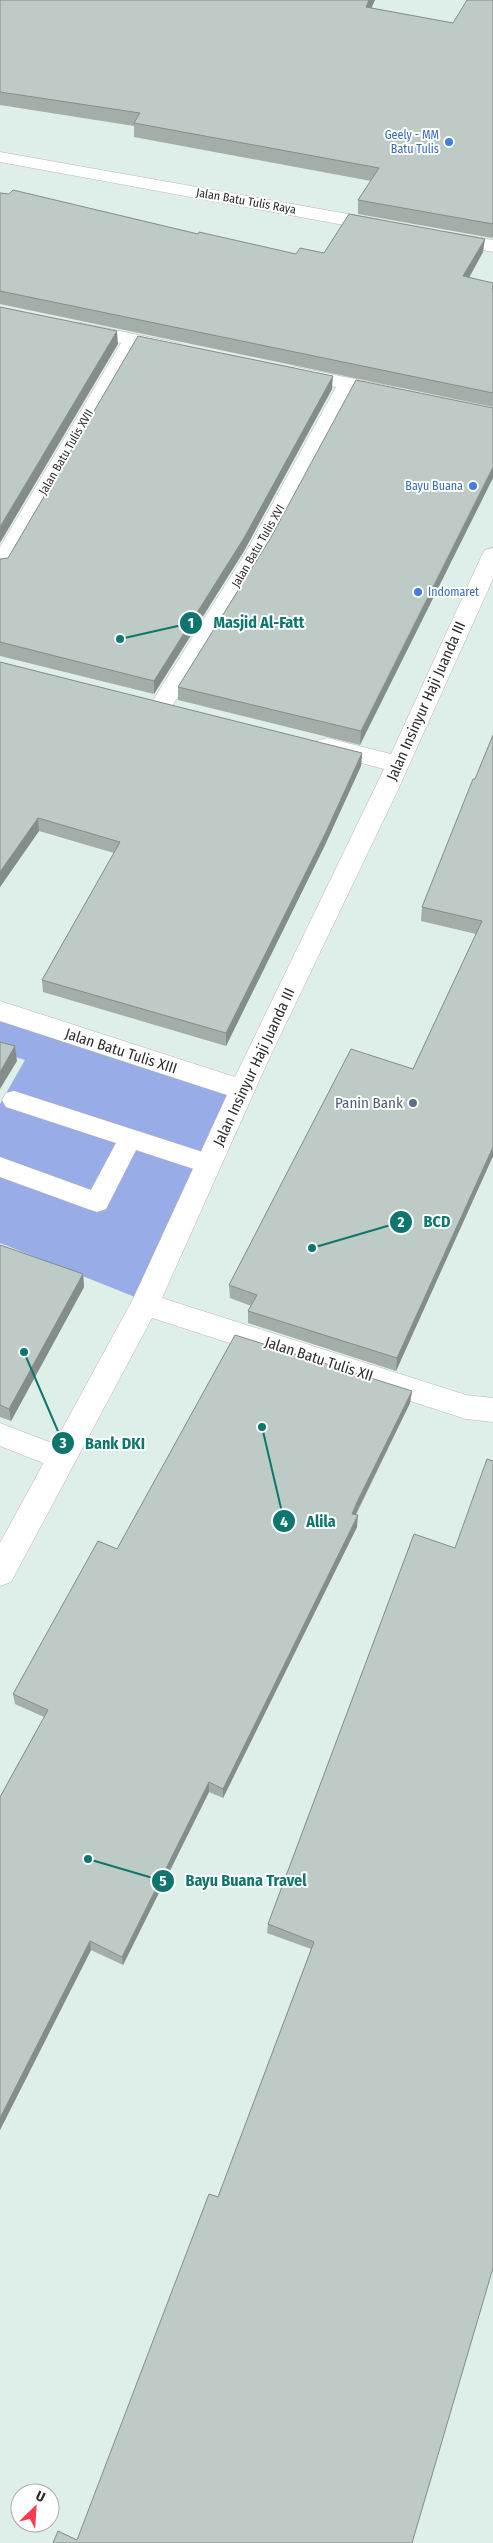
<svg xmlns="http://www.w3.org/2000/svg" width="493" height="2543" font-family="'Fira Sans Condensed',sans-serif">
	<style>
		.green { fill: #98ace7 }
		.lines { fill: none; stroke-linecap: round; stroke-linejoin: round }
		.lane-casing { stroke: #c0b2b3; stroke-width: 1 }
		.street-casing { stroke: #c0b2b3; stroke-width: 1 }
		.lane { fill: #fff; fill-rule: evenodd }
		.street { fill: #fff; fill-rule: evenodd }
		.wall { fill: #a3aea9 }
		.shaded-wall { fill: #848d8a }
		.building { fill: #bdcac5; stroke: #848d8a }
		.shop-dot { fill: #3f7fe0; stroke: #fff; stroke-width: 2 }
		.service-dot { fill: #5c6f8a; stroke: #fff; stroke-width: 2 }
		.labels { text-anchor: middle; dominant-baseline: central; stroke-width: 4; stroke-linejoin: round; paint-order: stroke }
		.far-shop-label { font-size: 12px; fill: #366cbe; stroke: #fff; text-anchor: end }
		.far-street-label { font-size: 12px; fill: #2c2c2c; stroke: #fff }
		.street-label { font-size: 15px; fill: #2c2c2c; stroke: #fff }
		.service-label { font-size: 15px; fill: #4e5e75; stroke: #fff; text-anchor: end }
		.leader { fill: none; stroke: #0f766e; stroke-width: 2 }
		.callout-dot { fill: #0f766e; stroke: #fff; stroke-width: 2 }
		.mark-label { font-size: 15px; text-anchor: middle; font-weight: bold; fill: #fff }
		.callout-label { font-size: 16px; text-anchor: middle; font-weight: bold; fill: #0f766e; stroke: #fff; stroke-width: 4; stroke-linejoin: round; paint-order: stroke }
	</style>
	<rect width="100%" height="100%" fill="#deeee8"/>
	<!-- green -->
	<path class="green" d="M 0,1015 L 242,1097 L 140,1299 L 0,1243 L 0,1104 L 25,1060 L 0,1052 Z"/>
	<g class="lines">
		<!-- lane casing -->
		<g class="lane-casing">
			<g id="lane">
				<path d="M 14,1091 L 218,1157 L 221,1164 L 218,1171 L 209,1174 L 136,1150 L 106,1209 L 97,1212 L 88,1209 L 0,1177 L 0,1157 L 91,1190 L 116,1143 L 6,1107 L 2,1100 L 6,1093 Z"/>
				<path d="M 0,1423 L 70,1450 L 74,1458 L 70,1466 L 61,1470 L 0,1446 Z"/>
			</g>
		</g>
		<!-- street casing -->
		<g class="street-casing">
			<g id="street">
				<path d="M 0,152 L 382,220 L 389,222 L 391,226 L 389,230 L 382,232 L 0,162 Z"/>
				<path d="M 447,232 L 493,240 L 493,252 L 440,242 L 438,238 L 440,234 Z"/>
				<path d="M 81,323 L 173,342 L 180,344 L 183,348 L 180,352 L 173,354 L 138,347 L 11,565 L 8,570 L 0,572 L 0,547 L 121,343 L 74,333 L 71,329 L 74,325 Z"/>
				<path d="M 296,367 L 389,386 L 396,388 L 399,392 L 396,396 L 389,398 L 354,391 L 268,552 L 169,711 L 161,713 L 153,711 L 150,705 L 246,552 L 336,387 L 289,377 L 286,373 L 289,369 Z"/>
				<path d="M 493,548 L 493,579 L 396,794 L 268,1061 L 162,1298 L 466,1395 L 493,1398 L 493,1422 L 466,1419 L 152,1318 L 11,1582 L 0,1586 L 0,1543 L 133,1299 L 227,1095 L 0,1021 L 0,1001 L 235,1077 L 384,769 L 319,752 L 315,746 L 319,740 L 327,738 L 391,754 L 482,555 L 485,550 Z"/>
			</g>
		</g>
		<!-- lane -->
		<use href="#lane" class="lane"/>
		<!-- street -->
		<use href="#street" class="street"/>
	</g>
	<!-- wall -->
	<g class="wall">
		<path d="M 0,0 L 375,0 L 371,8 L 453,23 L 493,0 L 493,235 L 492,238 L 358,214 L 358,200 L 371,181 L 134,137 L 134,126 L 0,105 Z"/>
		<path d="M 0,193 L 198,234 L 296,254 L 483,252 L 469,278 L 493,283 L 493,407 L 0,304 Z"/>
		<path d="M 332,389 L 244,551 L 154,694 L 0,656 L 0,559 L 8,558 Z"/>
		<path d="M 493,408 L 360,745 L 178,700 L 178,687 Z"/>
		<path d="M 0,662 L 362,753 L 361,766 L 325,845 L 226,1046 L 43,992 L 42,980 L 114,853 L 39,831 L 0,887 Z"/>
		<path d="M 493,735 L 493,1156 L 396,1371 L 248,1323 L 248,1311 L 251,1306 L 230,1298 L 229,1285 L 413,1069 L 476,934 L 421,921 L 422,907 Z"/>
		<path d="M 0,1245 L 83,1274 L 84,1287 L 11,1421 L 0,1417 Z"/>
		<path d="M 412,1391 L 410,1403 L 356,1515 L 357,1527 L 223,1798 L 209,1792 L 123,1965 L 91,1950 L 0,2130 L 0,1797 L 44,1717 L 15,1704 L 13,1694 L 117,1549 Z"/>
		<path d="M 414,1534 L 493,2268 L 77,2540 L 218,2197 L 311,1949 L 267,1933 L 268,1924 Z"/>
	</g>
	<!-- shaded-wall -->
	<g class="shaded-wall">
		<path d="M 369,0 L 375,0 L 366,20 L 366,7 Z"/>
		<path d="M 493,224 L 493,235 L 492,238 Z"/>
		<path d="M 485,239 L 483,252 L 462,290 L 463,276 Z"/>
		<path d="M 117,331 L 118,344 L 0,543 L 0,527 Z"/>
		<path d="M 333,376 L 332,389 L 244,551 L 154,694 L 154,681 Z"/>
		<path d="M 493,467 L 493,478 L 360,745 L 361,731 Z"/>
		<path d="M 362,753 L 361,766 L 325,845 L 226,1046 L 226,1033 Z"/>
		<path d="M 38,818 L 39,831 L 0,887 L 0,872 Z"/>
		<path d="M 15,1046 L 17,1061 L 0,1089 L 0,1072 Z"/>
		<path d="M 493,1147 L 493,1156 L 396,1371 L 397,1358 Z"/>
		<path d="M 83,1274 L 84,1287 L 11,1421 L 9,1409 Z"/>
		<path d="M 412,1391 L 410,1403 L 357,1511 L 351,1525 L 352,1514 L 358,1500 Z"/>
		<path d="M 358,1515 L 357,1527 L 223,1798 L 223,1789 Z"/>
		<path d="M 209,1782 L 209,1792 L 123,1965 L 122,1957 Z"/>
		<path d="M 90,1941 L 91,1950 L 0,2130 L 0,2118 Z"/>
	</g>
	<!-- building -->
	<g class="building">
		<path d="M 0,0 L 369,0 L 366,7 L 453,23 L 467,0 L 493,0 L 493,224 L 358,200 L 379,168 L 134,123 L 140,113 L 0,92 Z"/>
		<path d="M 13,190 L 198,234 L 199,232 L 296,254 L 300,248 L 324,253 L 349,214 L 485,239 L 463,276 L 493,283 L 493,287 L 492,289 L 493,289 L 493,393 L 0,291 L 0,193 L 9,194 Z"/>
		<path d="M 0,307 L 117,331 L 0,527 Z"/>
		<path d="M 138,336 L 333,376 L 244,538 L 154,681 L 0,642 L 0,559 L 8,558 Z"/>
		<path d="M 356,380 L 493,408 L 493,467 L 361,731 L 178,687 L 270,539 Z"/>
		<path d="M 0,662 L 362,753 L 326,832 L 226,1033 L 42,980 L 120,842 L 38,818 L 0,872 Z"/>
		<path d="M 493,735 L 493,1147 L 397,1358 L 248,1311 L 257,1295 L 229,1285 L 351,1049 L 413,1069 L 482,921 L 422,907 L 473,779 L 475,779 Z"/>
		<path d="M 0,1042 L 15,1046 L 0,1072 Z"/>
		<path d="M 0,1245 L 83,1274 L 9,1409 L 0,1405 Z"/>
		<path d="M 235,1335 L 412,1391 L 358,1500 L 352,1514 L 358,1515 L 223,1789 L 209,1782 L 122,1957 L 90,1941 L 0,2118 L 0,1797 L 48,1710 L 13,1694 L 98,1541 L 117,1549 Z"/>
		<path d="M 487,1459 L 493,1461 L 493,2268 L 412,2543 L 53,2543 L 58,2531 L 77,2540 L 209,2194 L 218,2197 L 314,1942 L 268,1924 L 414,1534 L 455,1548 Z"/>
	</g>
	<!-- markers -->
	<g class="shop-dot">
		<circle cx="449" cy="142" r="5"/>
		<circle cx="473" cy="486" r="5"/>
		<circle cx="418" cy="592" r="5"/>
	</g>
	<circle class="service-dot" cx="413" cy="1103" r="5"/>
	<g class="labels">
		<!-- far-shop labels -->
		<g class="far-shop-label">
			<text x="439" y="135">Geely - MM<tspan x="439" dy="14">Batu Tulis</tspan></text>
			<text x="463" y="486">Bayu Buana</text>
			<text x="428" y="592" text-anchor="start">Indomaret</text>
		</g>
		<!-- far-street labels -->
		<g class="far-street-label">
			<text transform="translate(246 201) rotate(10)">Jalan Batu Tulis Raya</text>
			<text transform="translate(66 452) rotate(-60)">Jalan Batu Tulis XVII</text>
			<text transform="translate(258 546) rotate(-60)">Jalan Batu Tulis XVI</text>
		</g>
		<!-- street labels -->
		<g class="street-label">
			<text transform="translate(426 701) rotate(-66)">Jalan Insinyur Haji Juanda III</text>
			<text transform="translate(121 1051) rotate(18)">Jalan Batu Tulis XIII</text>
			<text transform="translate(254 1067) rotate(-65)">Jalan Insinyur Haji Juanda III</text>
			<text transform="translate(319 1359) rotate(18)">Jalan Batu Tulis XII</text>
		</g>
		<!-- service labels -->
		<g class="service-label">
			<text x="403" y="1103">Panin Bank</text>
		</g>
	</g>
	<!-- callouts -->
	<path class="leader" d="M120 639L191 623M312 1248L401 1222M24 1352L63 1443M262 1427L284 1521M88 1859L163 1881"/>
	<g class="callout-dot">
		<circle cx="120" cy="639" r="5"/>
		<circle cx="312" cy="1248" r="5"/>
		<circle cx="24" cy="1352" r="5"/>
		<circle cx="262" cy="1427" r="5"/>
		<circle cx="88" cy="1859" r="5"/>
		<circle cx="191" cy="623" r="12"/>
		<circle cx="401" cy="1222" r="12"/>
		<circle cx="63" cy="1443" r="12"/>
		<circle cx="284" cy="1521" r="12"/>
		<circle cx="163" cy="1881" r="12"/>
	</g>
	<g class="mark-label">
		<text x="191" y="628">1</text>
		<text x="401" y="1227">2</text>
		<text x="63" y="1448">3</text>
		<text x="284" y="1527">4</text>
		<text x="163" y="1886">5</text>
	</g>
	<g class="callout-label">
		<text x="259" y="628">Masjid Al-Fatt</text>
		<text x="437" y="1227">BCD</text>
		<text x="115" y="1449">Bank DKI</text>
		<text x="321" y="1527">Alila</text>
		<text x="246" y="1886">Bayu Buana Travel</text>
	</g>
	<!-- north arrow -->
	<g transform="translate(35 2508) rotate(25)"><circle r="24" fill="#ffffff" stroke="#ababab"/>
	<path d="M0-4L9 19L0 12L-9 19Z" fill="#ff3a4f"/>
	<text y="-8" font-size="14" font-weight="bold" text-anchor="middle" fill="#2c2c2c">U</text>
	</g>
</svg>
